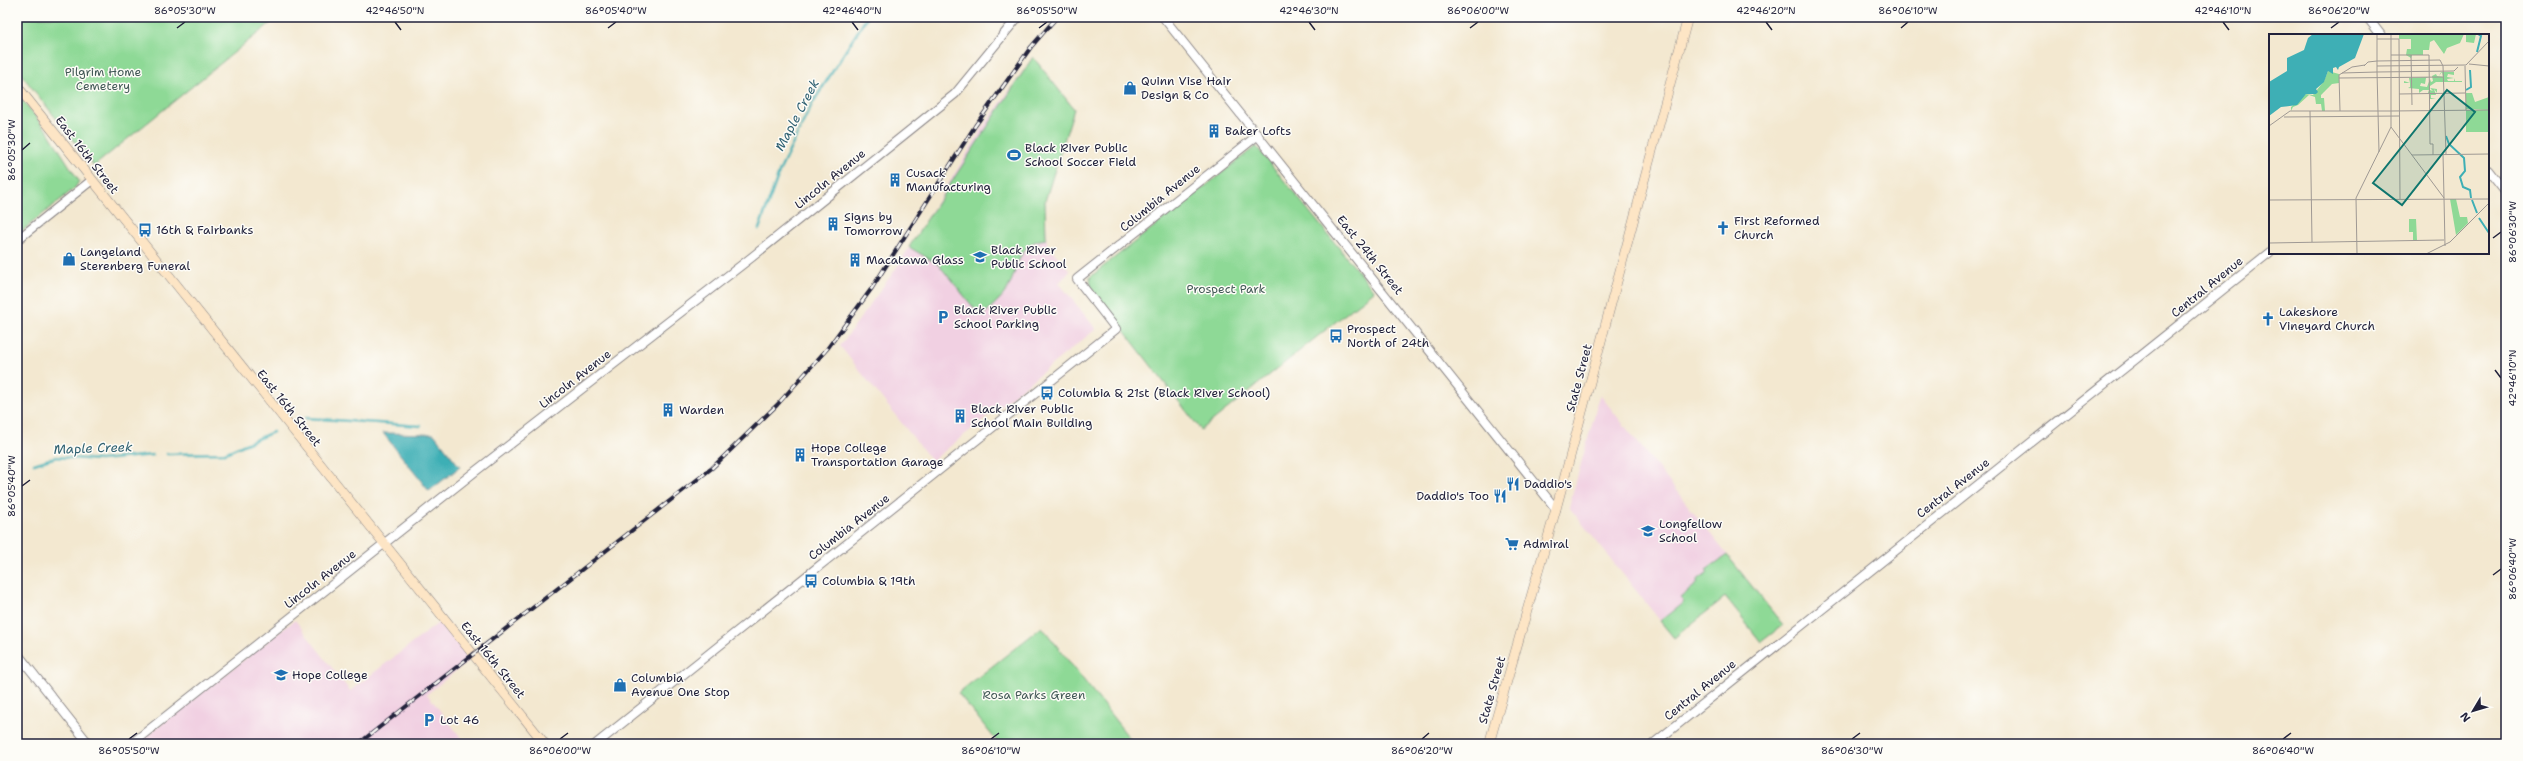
<svg xmlns="http://www.w3.org/2000/svg" width="2523" height="761" font-family="'Shantell Sans',sans-serif">
	<style>
		.built { fill: #f1d0e2 }
		.green { fill: #8ed996; stroke: #587e68 }
		.water { fill: #3eafb5; stroke: #306878 }
		.lines { fill: none; stroke-linecap: round; stroke-linejoin: round }
		.stream { stroke: #3eafb5; stroke-width: 2.5 }
		.tertiary-casing { stroke: #8a8586; stroke-width: 10 }
		.secondary-casing { stroke: #8a8586; stroke-width: 10 }
		.tertiary { stroke: #fff; stroke-width: 8 }
		.secondary { stroke: #fde5c5; stroke-width: 9 }
		.rail-casing { stroke: #22223b; stroke-width: 4 }
		.rail { stroke: #fdfcf7; stroke-width: 2.5; stroke-dasharray: 8; stroke-linecap: butt }
		.ticks { fill: none; stroke: #22223b; stroke-width: 1.5 }
		.labels { text-anchor: middle; dominant-baseline: central; stroke-width: 3; stroke-linejoin: round; paint-order: stroke }
		.park-label { font-size: 12px; fill: #425956; stroke: #fdfcf7 }
		.poi-label { font-size: 12px; fill: #22223b; stroke: #fdfcf7; text-anchor: start }
		.street-label { font-size: 12px; fill: #22223b; stroke: #fdfcf7 }
		.water-label { font-size: 13px; font-style: italic; fill: #2f6172; stroke: #fdfcf7 }
		.inset-river { fill: none; stroke: #3eafb5; stroke-width: 2 }
		.inset-road { fill: none; stroke: #9f9994; stroke-width: 1 }
		.view { fill: #0f766e; fill-opacity: 0.15; stroke: #0f766e; stroke-width: 2 }
		.inset-edge { fill: none; stroke: #22223b; stroke-width: 2 }
		.neatline { fill: none; stroke: #22223b; stroke-width: 1.5 }
		.ticks-label { font-size: 10px; text-anchor: middle; fill: #22223b }
	</style>
	<rect width="100%" height="100%" fill="#fdfcf7"/>
	<filter id="ink" filterUnits="userSpaceOnUse"><feTurbulence type="fractalNoise" baseFrequency=".025" numOctaves="2"/><feDisplacementMap in="SourceGraphic" scale="8" xChannelSelector="R" yChannelSelector="G"/><feConvolveMatrix kernelMatrix="1 2 1 2 8 2 1 2 1" color-interpolation-filters="sRGB"/></filter>
	<filter id="wash" filterUnits="userSpaceOnUse"><feTurbulence type="fractalNoise" baseFrequency=".012" numOctaves="4" result="noise"/><feDisplacementMap in="SourceGraphic" scale="16" xChannelSelector="R" yChannelSelector="G"/><feGaussianBlur stdDeviation="0.9" result="paint"/><feColorMatrix in="noise" values="0 0 0 0 0 0 0 0 0 0 0 0 0 0 0 0 0 1.4 0 .05"/><feComposite in="paint" operator="in"/></filter>
	<g filter="url(#wash)">
		<rect width="100%" height="100%" fill="#f3e8d0"/>
		<!-- built -->
		<g class="built">
			<path d="M 1033,57 L 1074,109 L 1045,201 L 1047,244 L 1070,271 L 1059,283 L 1096,329 L 932,461 L 840,346 L 897,267 L 984,126 Z"/>
			<path d="M 1600,395 L 1783,625 L 1761,642 L 1725,597 L 1674,638 L 1569,507 Z"/>
			<path d="M 295,620 L 350,691 L 441,621 L 472,658 L 427,694 L 466,744 L 136,744 Z"/>
		</g>
		<!-- green -->
		<g class="green">
			<path d="M 17,17 L 278,17 L 94,166 L 17,69 Z"/>
			<path d="M 1033,57 L 1074,109 L 1045,201 L 1046,239 C 1016,242 1019,270 1007,290 C 1001,299 991,307 983,315 L 978,313 L 939,265 L 909,247 Z"/>
			<path d="M 17,93 L 48,132 L 79,181 L 75,188 L 17,235 Z"/>
			<path d="M 1256,146 L 1374,291 L 1201,430 L 1091,288 L 1090,277 Z"/>
			<path d="M 1727,555 L 1783,625 L 1761,642 L 1725,597 L 1674,638 L 1660,621 L 1684,602 L 1680,598 L 1698,583 L 1696,581 L 1708,572 L 1706,570 Z"/>
			<path d="M 1042,627 L 1134,744 L 999,744 L 958,693 Z"/>
		</g>
		<!-- water -->
		<path class="water" d="M 383,433 L 434,434 L 460,467 L 429,491 Z"/>
		<g class="lines">
			<!-- stream -->
			<g class="stream">
				<path d="M 759,229 L 780,170 L 812,104 L 867,17"/>
				<path d="M 306,418 L 421,426"/>
				<path d="M 167,454 L 225,453 L 273,432"/>
				<path d="M 34,464 L 56,457 L 100,460 L 153,455"/>
			</g>
		</g>
	</g>
	<g filter="url(#ink)">
		<g class="lines">
			<!-- tertiary casing -->
			<g class="tertiary-casing">
				<g id="tertiary">
					<path d="M 1163,17 L 1556,509"/>
					<path d="M 2367,17 L 2381,35"/>
					<path d="M 2488,170 L 2506,193"/>
					<path d="M 17,240 L 92,180"/>
					<path d="M 17,653 L 89,744"/>
					<path d="M 131,744 L 477,470 L 752,257 L 955,94 L 1018,17"/>
					<path d="M 596,744 L 1116,329 L 1077,279 L 1258,135"/>
					<path d="M 1653,744 L 2270,252"/>
				</g>
			</g>
			<!-- secondary casing -->
			<g class="secondary-casing">
				<g id="secondary">
					<path d="M 17,86 L 545,744"/>
					<path d="M 1489,744 L 1556,509 L 1688,17"/>
				</g>
			</g>
			<!-- tertiary -->
			<use href="#tertiary" class="tertiary"/>
			<!-- secondary -->
			<use href="#secondary" class="secondary"/>
			<!-- rail casing -->
			<g class="rail-casing">
				<path id="rail" d="M 358,744 L 712,468 L 777,405 L 827,349 L 872,288 L 975,126 L 1031,47 L 1057,17"/>
			</g>
			<!-- rail -->
			<use href="#rail" class="rail"/>
		</g>
	</g>
	<!-- ticks -->
	<path class="ticks" d="M 395,22 L 401,30M 852,22 L 858,30M 1309,22 L 1315,30M 1766,22 L 1772,30M 2223,22 L 2229,30M 177,28 L 185,22M 608,28 L 616,22M 1039,28 L 1047,22M 1470,28 L 1478,22M 1901,28 L 1908,22M 2331,28 L 2339,22M 22,150 L 30,143M 2493,238 L 2501,232M 2495,370 L 2501,378M 22,486 L 30,480M 2493,575 L 2501,569M 129,739 L 137,733M 560,739 L 568,733M 991,739 L 999,733M 1422,739 L 1429,733M 1852,739 L 1860,733M 2283,739 L 2291,733"/>
	<!-- icons -->
	<defs>
		<g id="shop-bare" transform="scale(1.08)"><path d="M-5-2.5h2.3a2.7 3.5 0 0 1 5.4 0H5L5.5 6h-11ZM-1.5-2.5h3a1.5 2.3 0 0 0-3 0Z" fill="#1f6fb2" stroke="#fdfcf7" stroke-width="2.5" paint-order="stroke"/></g>
		<g id="building-bare" transform="scale(1.08)"><path d="M-4-6H4V6H1V3H-1V6H-4ZM-2.5-4.3h1.7v1.8h-1.7ZM.8-4.3h1.7v1.8H.8ZM-2.5-1h1.7V.8h-1.7ZM.8-1h1.7V.8H.8Z" fill="#1f6fb2" stroke="#fdfcf7" stroke-width="2.5" paint-order="stroke"/></g>
		<g id="stadium-bare" transform="scale(1.08)"><path d="M0-5a6.5 5 0 1 0 0 10a6.5 5 0 1 0 0-10ZM-3.5-1.8h7v3.6h-7Z" fill="#1f6fb2" stroke="#fdfcf7" stroke-width="2.5" paint-order="stroke"/></g>
		<g id="church-bare" transform="scale(1.08)"><path d="M-1.2-6h2.4v3.5h3.3v2.4h-3.3V6h-2.4V-.1h-3.3v-2.4h3.3Z" fill="#1f6fb2" stroke="#fdfcf7" stroke-width="2.5" paint-order="stroke"/></g>
		<g id="bus-bare" transform="scale(1.08)"><path d="M-5-6H5V4H4V6H2V4H-2V6H-4V4H-5ZM-3.5-4V0h7V-4ZM-3.5 1.2v1.5H-2V1.2ZM2 1.2v1.5H3.5V1.2Z" fill="#1f6fb2" stroke="#fdfcf7" stroke-width="2.5" paint-order="stroke"/></g>
		<g id="school-bare" transform="scale(1.08)"><path d="M0-5L7-2L0 1L-7-2ZM-4 1L0 2.5L4 1V4Q0 6-4 4Z" fill="#1f6fb2" stroke="#fdfcf7" stroke-width="2.5" paint-order="stroke"/></g>
		<g id="parking-bare" transform="scale(1.08)"><path d="M-3.5-5.5H1a3.5 3.5 0 0 1 0 7H-1V5.5H-3.5ZM-1-3.4V-.6H.8a1.4 1.4 0 0 0 0-2.8Z" fill="#1f6fb2" stroke="#fdfcf7" stroke-width="2.5" paint-order="stroke"/></g>
		<g id="restaurant-bare" transform="scale(1.08)"><path d="M-5-6h1v4h1v-4h1v4h1v-4h1v5L-1.5 .5V6h-2V.5L-5-1ZM5-6V6H3V1.5H1.5Q1.5-4 5-6Z" fill="#1f6fb2" stroke="#fdfcf7" stroke-width="2.5" paint-order="stroke"/></g>
		<g id="supermarket-bare" transform="scale(1.08)"><path d="M-6-5.5h2.5l.6 2H6L4.5 2H-2.5L-4.4-4H-6ZM-1.5 3.2a1.3 1.3 0 1 0 .1 0ZM3 3.2a1.3 1.3 0 1 0 .1 0Z" fill="#1f6fb2" stroke="#fdfcf7" stroke-width="2.5" paint-order="stroke"/></g>
		<g id="university-bare" transform="scale(1.08)"><path d="M0-5L7-2L0 1L-7-2ZM-4 1L0 2.5L4 1V4Q0 6-4 4Z" fill="#1f6fb2" stroke="#fdfcf7" stroke-width="2.5" paint-order="stroke"/></g>
	</defs>
	<g fill-rule="evenodd">
		<use href="#shop-bare" x="1130" y="88"/>
		<use href="#building-bare" x="1214" y="131"/>
		<use href="#stadium-bare" x="1014" y="155"/>
		<use href="#building-bare" x="895" y="180"/>
		<use href="#building-bare" x="833" y="224"/>
		<use href="#church-bare" x="1723" y="228"/>
		<use href="#bus-bare" x="145" y="230"/>
		<use href="#school-bare" x="980" y="257"/>
		<use href="#shop-bare" x="69" y="259"/>
		<use href="#building-bare" x="855" y="260"/>
		<use href="#parking-bare" x="943" y="317"/>
		<use href="#church-bare" x="2268" y="319"/>
		<use href="#bus-bare" x="1336" y="336"/>
		<use href="#bus-bare" x="1047" y="393"/>
		<use href="#building-bare" x="668" y="410"/>
		<use href="#building-bare" x="960" y="416"/>
		<use href="#building-bare" x="800" y="455"/>
		<use href="#restaurant-bare" x="1513" y="484"/>
		<use href="#restaurant-bare" x="1500" y="496"/>
		<use href="#school-bare" x="1648" y="531"/>
		<use href="#supermarket-bare" x="1512" y="544"/>
		<use href="#bus-bare" x="811" y="581"/>
		<use href="#university-bare" x="281" y="675"/>
		<use href="#shop-bare" x="620" y="685"/>
		<use href="#parking-bare" x="429" y="720"/>
	</g>
	<g class="labels">
		<!-- park labels -->
		<g class="park-label">
			<text x="103" y="72">Pilgrim Home<tspan x="103" dy="14">Cemetery</tspan></text>
			<text x="1226" y="289">Prospect Park</text>
			<text x="1034" y="695">Rosa Parks Green</text>
		</g>
		<!-- poi labels -->
		<g class="poi-label">
			<text x="1141" y="81">Quinn Vise Hair<tspan x="1141" dy="14">Design &amp; Co</tspan></text>
			<text x="1225" y="131">Baker Lofts</text>
			<text x="1025" y="148">Black River Public<tspan x="1025" dy="14">School Soccer Field</tspan></text>
			<text x="906" y="173">Cusack<tspan x="906" dy="14">Manufacturing</tspan></text>
			<text x="844" y="217">Signs by<tspan x="844" dy="14">Tomorrow</tspan></text>
			<text x="1734" y="221">First Reformed<tspan x="1734" dy="14">Church</tspan></text>
			<text x="156" y="230">16th &amp; Fairbanks</text>
			<text x="991" y="250">Black River<tspan x="991" dy="14">Public School</tspan></text>
			<text x="80" y="252">Langeland<tspan x="80" dy="14">Sterenberg Funeral</tspan></text>
			<text x="866" y="260">Macatawa Glass</text>
			<text x="954" y="310">Black River Public<tspan x="954" dy="14">School Parking</tspan></text>
			<text x="2279" y="312">Lakeshore<tspan x="2279" dy="14">Vineyard Church</tspan></text>
			<text x="1347" y="329">Prospect<tspan x="1347" dy="14">North of 24th</tspan></text>
			<text x="1058" y="393">Columbia &amp; 21st (Black River School)</text>
			<text x="971" y="409">Black River Public<tspan x="971" dy="14">School Main Building</tspan></text>
			<text x="679" y="410">Warden</text>
			<text x="811" y="448">Hope College<tspan x="811" dy="14">Transportation Garage</tspan></text>
			<text x="1524" y="484">Daddio's</text>
			<text x="1489" y="496" text-anchor="end">Daddio's Too</text>
			<text x="1659" y="524">Longfellow<tspan x="1659" dy="14">School</tspan></text>
			<text x="1523" y="544">Admiral</text>
			<text x="822" y="581">Columbia &amp; 19th</text>
			<text x="292" y="675">Hope College</text>
			<text x="631" y="678">Columbia<tspan x="631" dy="14">Avenue One Stop</tspan></text>
			<text x="440" y="720">Lot 46</text>
		</g>
		<!-- street labels -->
		<g class="street-label">
			<text transform="translate(87 155) rotate(52)">East 16th Street</text>
			<text transform="translate(830 179) rotate(-39)">Lincoln Avenue</text>
			<text transform="translate(1160 198) rotate(-39)">Columbia Avenue</text>
			<text transform="translate(1370 255) rotate(51)">East 24th Street</text>
			<text transform="translate(2207 287) rotate(-39)">Central Avenue</text>
			<text transform="translate(1579 378) rotate(-75)">State Street</text>
			<text transform="translate(575 379) rotate(-38)">Lincoln Avenue</text>
			<text transform="translate(289 408) rotate(51)">East 16th Street</text>
			<text transform="translate(1953 488) rotate(-38)">Central Avenue</text>
			<text transform="translate(849 527) rotate(-38)">Columbia Avenue</text>
			<text transform="translate(320 579) rotate(-38)">Lincoln Avenue</text>
			<text transform="translate(493 660) rotate(51)">East 16th Street</text>
			<text transform="translate(1492 690) rotate(-74)">State Street</text>
			<text transform="translate(1700 690) rotate(-39)">Central Avenue</text>
		</g>
		<!-- water labels -->
		<g class="water-label">
			<text transform="translate(797 115) rotate(-62)">Maple Creek</text>
			<text transform="translate(93 448) rotate(-2)">Maple Creek</text>
		</g>
	</g>
	<!-- overview -->
	<g transform="translate(2269 34)">
		<rect width="220" height="220" fill="#f3e8d0"/>
		<path d="M 130,0 L 195,0 L 191,9 L 178,14 L 175,20 L 165,6 L 161,8 L 160,16 L 154,16 L 154,21 L 143,21 L 142,24 L 137,21 L 138,15 L 142,15 L 142,5 L 130,5 ZM 197,0 L 207,0 L 205,9 L 197,8 ZM 59,37 L 70,40 L 70,49 L 63,50 L 52,61 L 52,64 L 55,64 L 56,77 L 53,77 L 52,70 L 47,70 L 46,63 L 40,61 L 29,71 L 24,73 L 22,77 L 22,73 L 37,60 L 44,61 L 55,47 ZM 172,38 L 185,38 L 185,41 L 179,40 L 178,43 L 185,44 L 178,45 L 179,47 L 185,47 L 185,44 L 186,47 L 193,47 L 193,48 L 167,48 L 161,52 L 161,56 L 164,57 L 161,54 L 168,55 L 168,59 L 165,55 L 167,61 L 162,61 L 162,64 L 167,65 L 161,65 L 161,60 L 155,57 L 159,59 L 160,56 L 154,56 L 150,59 L 150,55 L 139,54 L 141,53 L 141,49 L 135,49 L 135,47 L 141,49 L 140,44 L 160,43 L 157,44 L 156,50 L 152,49 L 151,52 L 158,53 L 161,45 L 162,48 L 164,47 L 163,42 L 167,40 L 168,42 L 174,43 L 173,38 L 170,42 ZM 197,59 L 203,59 L 206,68 L 220,63 L 220,76 L 197,75 ZM 197,76 L 219,76 L 219,98 L 197,98 ZM 181,165 L 187,165 L 191,183 L 198,183 L 199,189 L 187,201 ZM 140,185 L 147,185 L 148,206 L 144,206 L 144,198 L 140,198 Z" fill="#8ed996"/>
		<path d="M 44,0 L 95,0 L 86,24 L 70,33 L 69,36 L 67,33 L 64,34 L 64,40 L 59,37 L 55,48 L 47,55 L 49,58 L 47,60 L 37,60 L 28,71 L 12,73 L 0,82 L 0,48 L 18,37 L 18,24 L 35,16 L 39,4 Z" fill="#3eafb5"/>
		<path class="inset-river" d="M 208,18 L 212,2 L 209,0M 197,56 L 202,53 L 201,36M 177,102 L 180,110 L 195,124 L 196,137 L 191,143 L 194,153 L 201,156 L 202,164M 203,166 L 208,179M 210,184 L 220,199"/>
		<path class="inset-road" d="M 108,0 L 108,38 L 185,37 L 189,33M 108,5 L 130,5 L 131,165M 122,21 L 160,21 L 161,110 L 164,110 L 164,121M 142,21 L 143,71M 108,27 L 171,26 L 174,32M 200,30 L 220,32M 95,32 L 99,28 L 108,27M 108,32 L 197,31 L 220,7M 174,32 L 177,120M 196,32 L 197,76M 73,39 L 108,38 L 110,118M 70,44 L 174,43M 130,60 L 196,59M 41,77 L 43,208M 71,77 L 70,41 L 83,33 L 96,31M 122,77 L 220,76M 15,83 L 130,82M 0,92 L 21,77 L 122,77M 122,93 L 175,164 L 176,212M 174,120 L 175,164M 143,121 L 220,120M 0,166 L 220,165M 0,209 L 175,206M 88,220 L 87,164 L 122,93 L 122,0M 157,220 L 181,208 L 220,169"/>
		<path class="view" d="M 178,56 L 206,78 L 133,171 L 104,149 Z"/>
		<rect width="220" height="220" class="inset-edge"/>
	</g>
	<!-- margin -->
	<rect width="2523" height="761" fill="none" stroke="#fdfcf7" stroke-width="44"/>
	<!-- north arrow -->
	<g transform="translate(2473 711) rotate(232)" stroke="#fdfcf7" stroke-width="3" paint-order="stroke">
	<path d="M0-3L7 15L0 10L-7 15Z" fill="#22223b"/>
	<text y="-6" font-size="11" font-weight="bold" text-anchor="middle" fill="#22223b">N</text>
	</g>
	<rect x="22" y="22" width="2479" height="717" class="neatline"/>
	<g class="ticks-label">
		<text x="185" y="14">86°05'30"W</text>
		<text x="395" y="14">42°46'50"N</text>
		<text x="616" y="14">86°05'40"W</text>
		<text x="852" y="14">42°46'40"N</text>
		<text x="1047" y="14">86°05'50"W</text>
		<text x="1309" y="14">42°46'30"N</text>
		<text x="1478" y="14">86°06'00"W</text>
		<text x="1766" y="14">42°46'20"N</text>
		<text x="1908" y="14">86°06'10"W</text>
		<text x="2223" y="14">42°46'10"N</text>
		<text x="2339" y="14">86°06'20"W</text>
		<text transform="translate(11 150) rotate(-90)" y="4">86°05'30"W</text>
		<text transform="translate(2512 232) rotate(-90)" y="4">86°06'30"W</text>
		<text transform="translate(2512 378) rotate(-90)" y="4">42°46'10"N</text>
		<text transform="translate(11 486) rotate(-90)" y="4">86°05'40"W</text>
		<text transform="translate(2512 569) rotate(-90)" y="4">86°06'40"W</text>
		<text x="129" y="754">86°05'50"W</text>
		<text x="560" y="754">86°06'00"W</text>
		<text x="991" y="754">86°06'10"W</text>
		<text x="1422" y="754">86°06'20"W</text>
		<text x="1852" y="754">86°06'30"W</text>
		<text x="2283" y="754">86°06'40"W</text>
	</g>
</svg>
